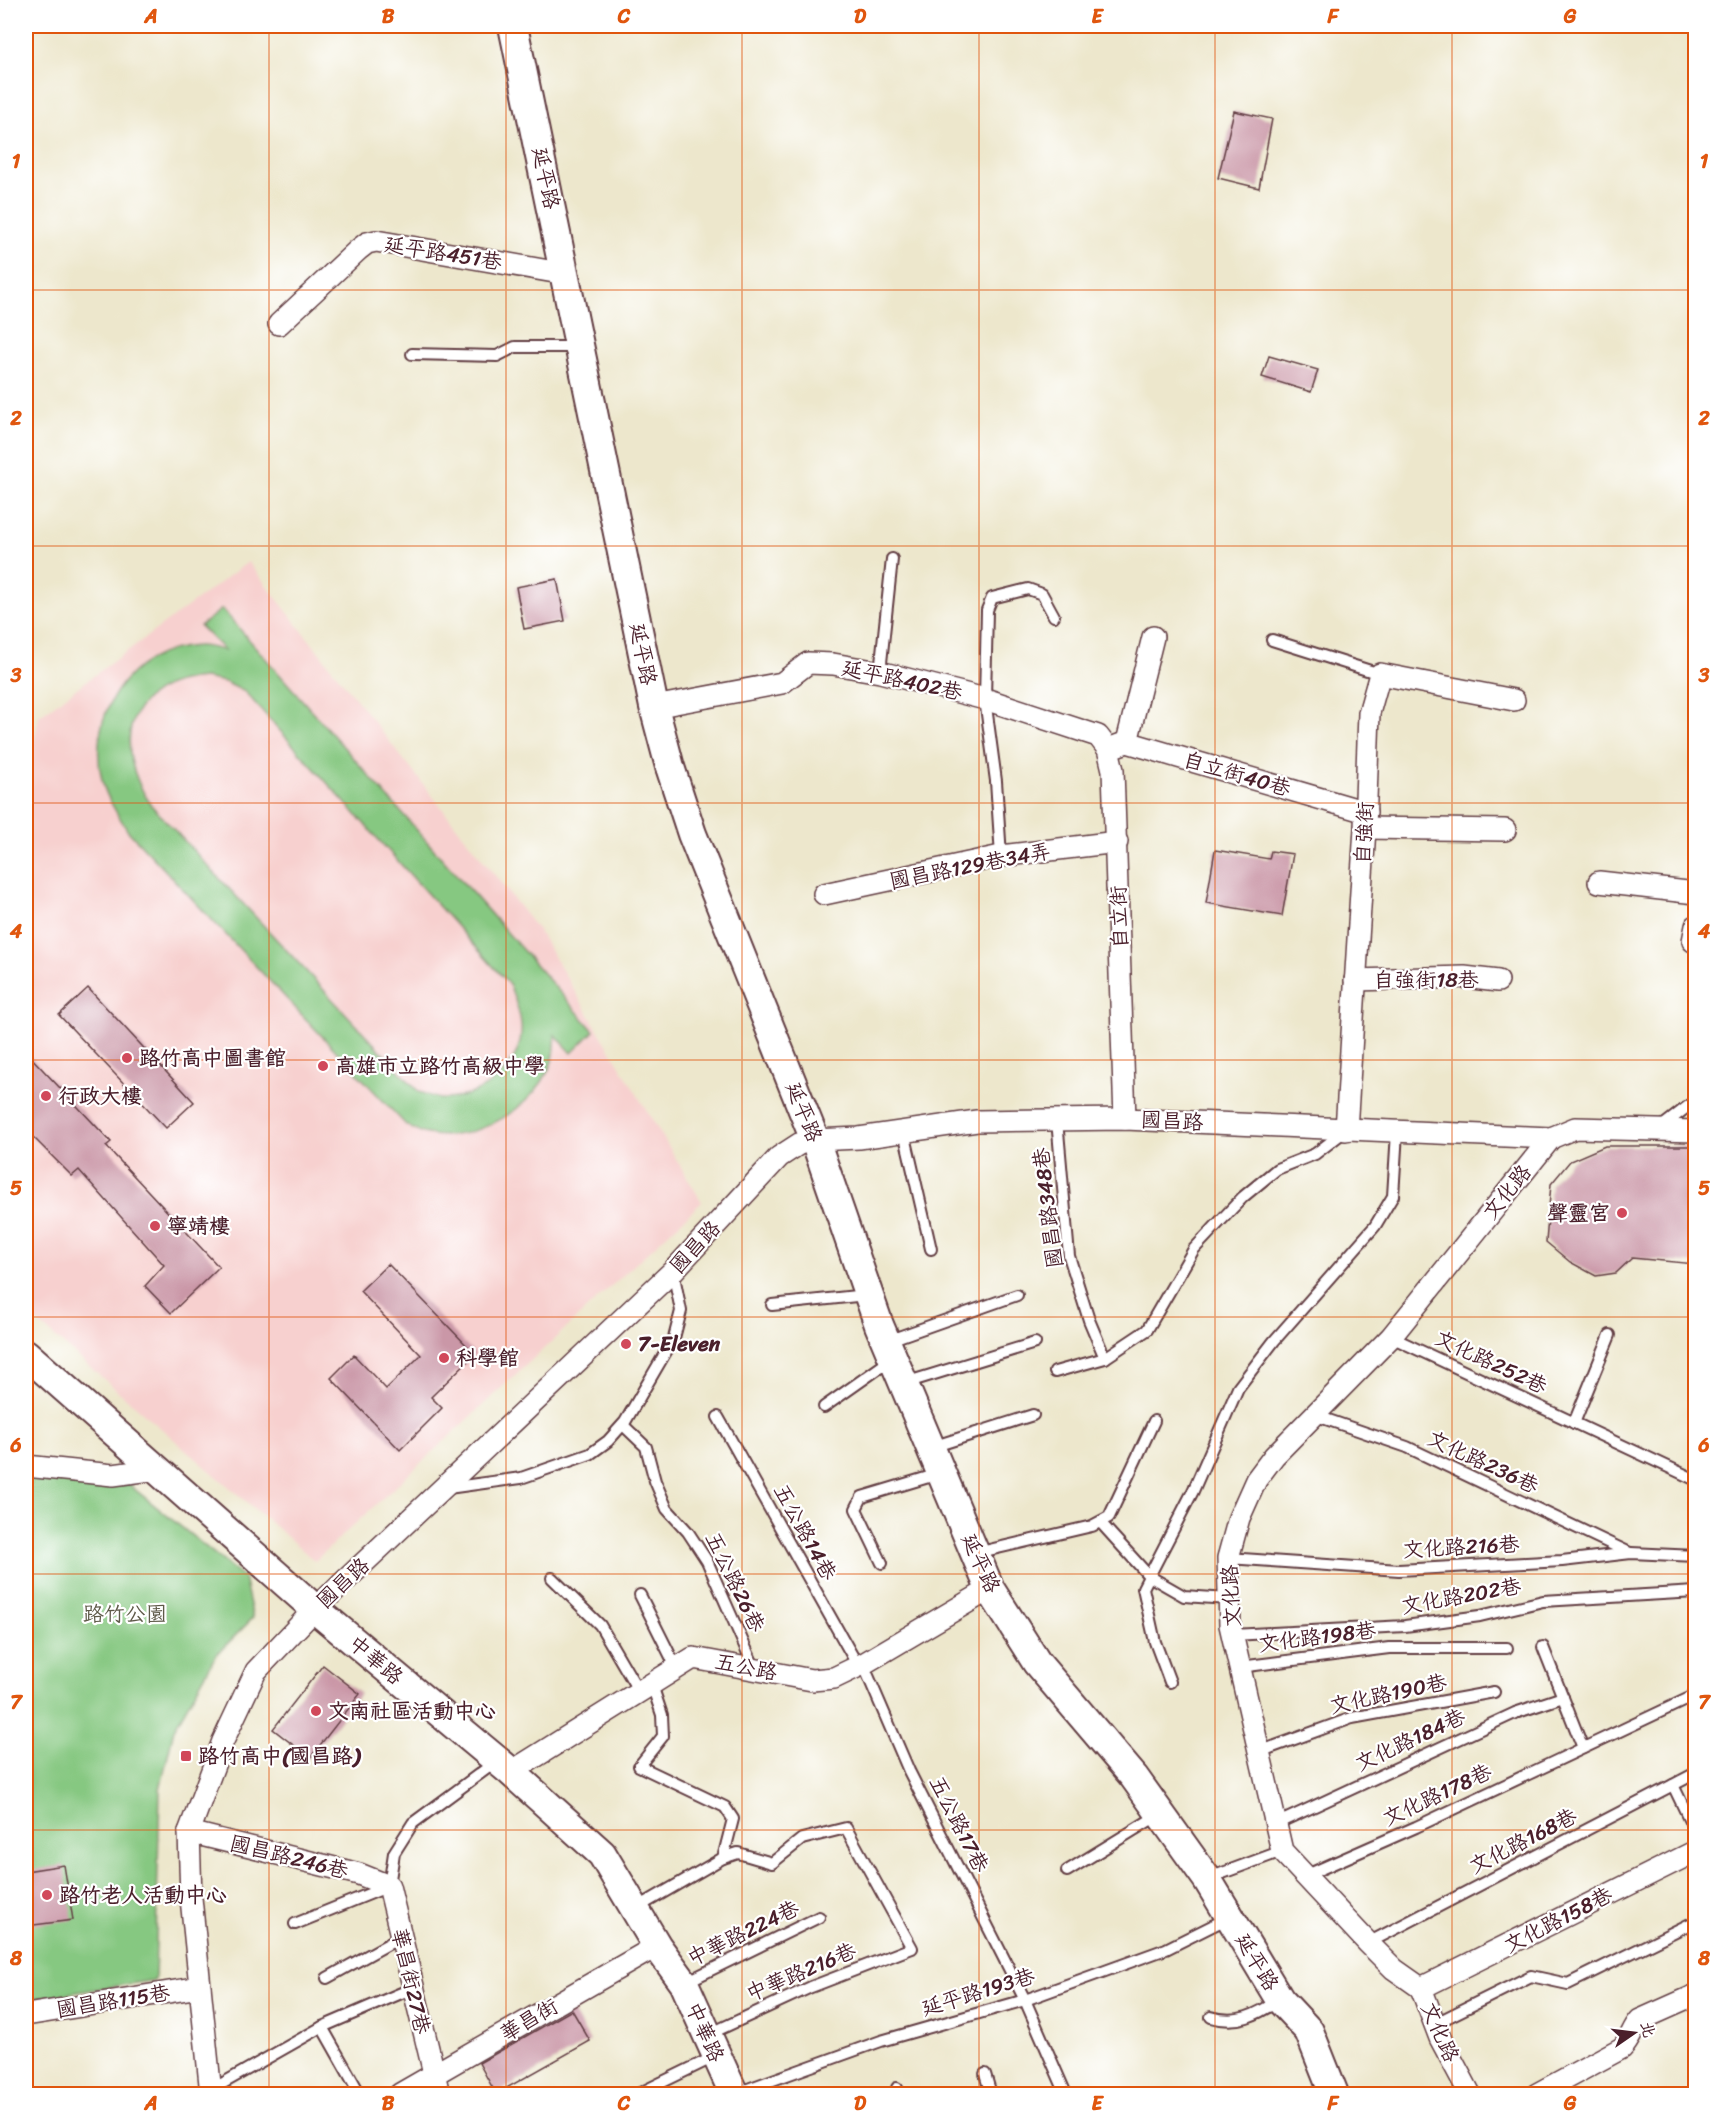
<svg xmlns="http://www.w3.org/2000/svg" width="1721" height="2120" font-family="Sriracha,'LXGW WenKai TC',sans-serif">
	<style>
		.built { fill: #f7d0cf }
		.green { fill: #86c881; stroke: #687456; stroke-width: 1.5; fill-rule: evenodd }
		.building { fill: #ca97a7 }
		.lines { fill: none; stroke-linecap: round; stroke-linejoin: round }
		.lane-casing { stroke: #623d43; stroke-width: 14 }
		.street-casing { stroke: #623d43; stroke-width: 24 }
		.secondary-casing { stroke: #623d43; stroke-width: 32 }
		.lane { stroke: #fff; stroke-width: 10 }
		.street { stroke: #fff; stroke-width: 21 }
		.secondary { stroke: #fff; stroke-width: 28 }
		.grid { fill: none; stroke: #e0560e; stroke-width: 1.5; stroke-opacity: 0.55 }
		.poi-dot { fill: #d1495b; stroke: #fff; stroke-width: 2 }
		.labels { text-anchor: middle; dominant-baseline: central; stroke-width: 4.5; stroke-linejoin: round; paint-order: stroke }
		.street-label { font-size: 21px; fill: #4a1f2b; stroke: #fff }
		.poi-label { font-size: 21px; font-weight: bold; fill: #4a1f2b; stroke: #fff; text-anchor: start }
		.park-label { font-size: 21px; fill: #5f5a49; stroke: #fff }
		.neatline { fill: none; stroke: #e0560e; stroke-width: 2 }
		.grid-label { font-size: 20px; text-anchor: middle; font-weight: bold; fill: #e0560e }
	</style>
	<rect width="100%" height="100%" fill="#fff"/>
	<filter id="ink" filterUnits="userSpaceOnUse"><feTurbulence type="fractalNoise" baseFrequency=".0167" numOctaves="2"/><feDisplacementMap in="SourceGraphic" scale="12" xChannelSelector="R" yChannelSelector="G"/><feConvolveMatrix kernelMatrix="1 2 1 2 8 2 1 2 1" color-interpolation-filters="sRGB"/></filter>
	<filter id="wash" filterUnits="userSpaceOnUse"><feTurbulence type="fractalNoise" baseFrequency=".008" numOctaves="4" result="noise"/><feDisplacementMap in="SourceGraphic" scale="24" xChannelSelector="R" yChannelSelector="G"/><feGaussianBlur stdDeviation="1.35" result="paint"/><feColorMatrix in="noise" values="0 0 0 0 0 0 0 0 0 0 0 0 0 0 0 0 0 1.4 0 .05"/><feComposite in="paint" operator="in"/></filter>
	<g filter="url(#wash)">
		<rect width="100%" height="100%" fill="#ede7cc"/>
		<!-- built -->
		<path class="built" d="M 248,562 L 538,930 L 702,1202 L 315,1561 L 26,1312 L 26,780 L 39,716 Z"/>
		<!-- green -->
		<g class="green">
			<path d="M 222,609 L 594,1031 L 572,1053 L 555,1035 C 562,1100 459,1161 406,1125 L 127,830 C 118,814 106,798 102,780 C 86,716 128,649 197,646 C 206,645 215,649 224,650 L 200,626 ZM 205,678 L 225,682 L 245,692 L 509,984 C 514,997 520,1011 521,1024 C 525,1067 480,1100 441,1099 C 434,1098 426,1094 419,1092 L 151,805 C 111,745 125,682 205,678 Z"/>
			<path d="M 26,1471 L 127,1483 L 244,1578 L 253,1618 L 217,1654 L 174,1729 L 160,1789 L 155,1980 L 26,2000 Z"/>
		</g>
		<g id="blocks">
			<!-- building -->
			<g class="building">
				<path d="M 1234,111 L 1272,119 L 1259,188 L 1218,178 Z"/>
				<path d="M 1269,356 L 1318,370 L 1311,392 L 1262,377 Z"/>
				<path d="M 557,579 L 565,621 L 524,629 L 516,587 Z"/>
				<path d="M 1215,850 L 1269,859 L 1271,851 L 1293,854 L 1282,916 L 1206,903 Z"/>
				<path d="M 88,988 L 194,1102 L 166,1128 L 59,1015 Z"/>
				<path d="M 26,1052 L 111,1142 L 106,1146 L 219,1267 L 171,1313 L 145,1286 L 164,1265 L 79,1170 L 72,1176 L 26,1130 Z"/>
				<path d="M 1605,1146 L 1695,1146 L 1695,1264 L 1632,1258 L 1616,1273 L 1596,1276 L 1570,1262 L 1546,1242 L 1551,1184 L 1570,1161 Z"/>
				<path d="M 388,1264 L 475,1354 L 431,1397 L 442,1408 L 400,1450 L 331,1378 L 354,1355 L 386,1389 L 421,1355 L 360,1291 Z"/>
				<path d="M 323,1665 L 360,1694 L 310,1758 L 273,1729 Z"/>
				<path d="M 64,1865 L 73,1920 L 26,1926 L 26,1871 Z"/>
				<path d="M 572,2010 L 590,2041 L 496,2094 L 479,2063 Z"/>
			</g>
		</g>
	</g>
	<g filter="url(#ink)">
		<use href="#blocks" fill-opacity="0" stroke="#623d43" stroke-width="1.5"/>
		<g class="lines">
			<!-- lane casing -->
			<g class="lane-casing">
				<g id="lane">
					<path d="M 412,354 L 497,356 L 515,347 L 578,347"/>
					<path d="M 1272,640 L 1380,674"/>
					<path d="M 880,672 L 892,559"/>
					<path d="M 1001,856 L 996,781 L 985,699 L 987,610 L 992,598 L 1028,589 L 1042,594 L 1054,616"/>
					<path d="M 1057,1120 L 1069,1256 L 1089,1320 L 1105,1358"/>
					<path d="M 1660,1128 L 1696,1100"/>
					<path d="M 904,1132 L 931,1249"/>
					<path d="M 772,1305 L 866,1295"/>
					<path d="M 1391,1337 L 1696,1480"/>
					<path d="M 887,1341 L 1017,1295"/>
					<path d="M 1055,1372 L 1105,1358 L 1147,1330 L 1194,1249 L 1243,1197 L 1277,1169 L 1315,1154 L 1345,1131"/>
					<path d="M 905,1383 L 1035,1343"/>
					<path d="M 824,1407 L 892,1359"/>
					<path d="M 1314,1415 L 1407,1447 L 1630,1553"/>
					<path d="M 718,1417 L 858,1666"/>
					<path d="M 1574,1423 L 1610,1335"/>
					<path d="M 623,1425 L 646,1447 L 655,1481 L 667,1509 L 688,1532 L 707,1561 L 755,1669"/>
					<path d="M 932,1447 L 1033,1415"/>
					<path d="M 448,1488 L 521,1478 L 590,1454 L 608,1441 L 625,1422 L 674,1338 L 681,1311 L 673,1271"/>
					<path d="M 1101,1523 L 1149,1576 L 1184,1596 L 1228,1599"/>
					<path d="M 976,1553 L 1092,1526 L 1109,1517 L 1154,1421"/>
					<path d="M 1228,1558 L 1399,1570 L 1562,1561 L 1631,1553 L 1696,1556"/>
					<path d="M 882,1563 L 856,1509 L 862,1497 L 942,1473"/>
					<path d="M 552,1578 L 600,1625 L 638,1690"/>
					<path d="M 640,1595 L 676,1667"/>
					<path d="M 1233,1635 L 1405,1626 L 1480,1616 L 1543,1601 L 1696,1592"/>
					<path d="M 1543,1647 L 1583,1748"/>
					<path d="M 863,1664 L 909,1771 L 1025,2000 L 1066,2094"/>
					<path d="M 1240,1667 L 1389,1648 L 1507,1648"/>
					<path d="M 651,1682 L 662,1715 L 663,1736 L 639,1766 L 725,1807 L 733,1819 L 723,1858"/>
					<path d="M 1170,1682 L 1155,1642 L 1143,1588 L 1193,1491 L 1238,1388 L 1274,1341 L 1375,1226 L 1393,1196 L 1397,1132"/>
					<path d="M 1259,1752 L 1352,1718 L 1494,1692"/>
					<path d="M 1673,1785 L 1696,1833"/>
					<path d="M 1276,1824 L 1515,1713 L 1563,1697"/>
					<path d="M 1067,1871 L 1160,1814"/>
					<path d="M 1307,1875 L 1416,1827 L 1696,1695"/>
					<path d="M 1209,1878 L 1282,1851"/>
					<path d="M 635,1909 L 723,1858 L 738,1853 L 772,1863 L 802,1839 L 846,1828 L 912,1948 L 811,1987 L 707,2035"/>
					<path d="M 295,1924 L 389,1886 L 394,1853 L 413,1823 L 497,1761"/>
					<path d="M 1368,1943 L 1696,1773"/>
					<path d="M 327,1978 L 401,1937"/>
					<path d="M 684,1983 L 819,1917"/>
					<path d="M 1211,2017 C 1237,2025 1257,2015 1279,2000"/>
					<path d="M 1434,2024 L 1531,1976 L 1568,1984 L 1696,1921"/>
					<path d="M 322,2027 L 360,2094"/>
					<path d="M 985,2074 L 991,2094"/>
					<path d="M 897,2088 L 899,2094"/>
					<path d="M 211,2090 L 322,2027 L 413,1988"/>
					<path d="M 638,2094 L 716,2056"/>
					<path d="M 734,2094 L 881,2041 L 1025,2000 L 1166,1949 L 1230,1917"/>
				</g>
			</g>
			<!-- street casing -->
			<g class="street-casing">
				<g id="street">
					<path d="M 279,324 L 358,250 L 367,243 L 376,241 L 566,274"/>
					<path d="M 654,707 L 782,683 L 808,663 L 833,664 L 880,672 L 985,699 L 1098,736 L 1108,749 L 1113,770 L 1125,1119"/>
					<path d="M 1127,742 L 1153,637"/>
					<path d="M 1108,749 L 1127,742 L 1366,812"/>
					<path d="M 1365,828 L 1505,830"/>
					<path d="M 1599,882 L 1696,893"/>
					<path d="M 824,894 L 1001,856 L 1117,842"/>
					<path d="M 1693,941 L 1696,926"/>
					<path d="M 1355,980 L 1464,977 L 1498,981"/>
					<path d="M 1346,1130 L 1365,828 L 1369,713 L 1380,674 L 1514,700"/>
					<path d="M 26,1466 L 113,1475 L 158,1469"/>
					<path d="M 511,1772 L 693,1658 L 812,1680 L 834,1678 L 863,1664 L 990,1589"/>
					<path d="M 189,1832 L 359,1874 L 389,1886 L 439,2094"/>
					<path d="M 1421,1988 L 1696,1851"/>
					<path d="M 26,2015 L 200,1987"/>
					<path d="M 211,2094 L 191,1898 L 189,1832 L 223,1741 L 256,1671 L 315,1609 L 673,1271 L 779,1157 L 799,1144 L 815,1140 L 859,1138 L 977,1121 L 1125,1119 L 1551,1138 L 1575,1128 L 1696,1131"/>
					<path d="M 400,2094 L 657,1946"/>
					<path d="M 1470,2094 L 1440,2038 L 1421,1988 L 1394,1969 L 1368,1943 L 1282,1851 L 1230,1625 L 1228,1558 L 1239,1518 L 1256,1480 L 1274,1456 L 1391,1337 L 1551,1138"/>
					<path d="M 1537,2094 L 1622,2048 C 1631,2039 1632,2029 1640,2020 L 1696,1995"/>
				</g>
			</g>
			<!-- secondary casing -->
			<g class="secondary-casing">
				<g id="secondary">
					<path d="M 513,26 L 654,707 L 670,767 L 692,834 L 815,1140 L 879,1325 L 990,1589 L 1037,1663 L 1134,1777 L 1207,1879 L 1280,2000 L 1309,2031 L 1334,2094"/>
					<path d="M 26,1354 L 315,1609 L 511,1772 L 602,1854 L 657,1946 L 684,1983 L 734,2094"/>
				</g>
			</g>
			<!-- lane -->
			<use href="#lane" class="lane"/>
			<!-- street -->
			<use href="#street" class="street"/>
			<!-- secondary -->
			<use href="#secondary" class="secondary"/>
		</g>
	</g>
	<!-- grid -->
	<path class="grid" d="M 269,26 L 269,2094M 506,26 L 506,2094M 742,26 L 742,2094M 979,26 L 979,2094M 1215,26 L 1215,2094M 1452,26 L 1452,2094M 26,290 L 1696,290M 26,546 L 1696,546M 26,803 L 1696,803M 26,1060 L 1696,1060M 26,1317 L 1696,1317M 26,1574 L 1696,1574M 26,1830 L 1696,1830"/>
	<!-- markers -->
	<g class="poi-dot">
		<circle cx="127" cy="1058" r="6"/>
		<circle cx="323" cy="1066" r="6"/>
		<circle cx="46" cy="1096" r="6"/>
		<circle cx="1622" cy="1213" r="6"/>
		<circle cx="155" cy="1226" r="6"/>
		<circle cx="626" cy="1344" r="6"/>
		<circle cx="444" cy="1358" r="6"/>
		<circle cx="316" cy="1711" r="6"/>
		<rect x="180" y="1750" width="12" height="12" rx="3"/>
		<circle cx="47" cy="1895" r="6"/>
	</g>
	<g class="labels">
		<!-- street labels -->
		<g class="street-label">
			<text transform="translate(546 178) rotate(78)">延平路</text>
			<text transform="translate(443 253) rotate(9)">延平路451巷</text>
			<text transform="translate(643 654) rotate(79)">延平路</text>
			<text transform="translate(902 680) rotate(12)">延平路402巷</text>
			<text transform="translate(1237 774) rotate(16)">自立街40巷</text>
			<text transform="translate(1364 833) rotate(-87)">自強街</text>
			<text transform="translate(970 866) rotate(-11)">國昌路129巷34弄</text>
			<text transform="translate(1119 917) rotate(-92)">自立街</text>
			<text x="1426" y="980">自強街18巷</text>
			<text transform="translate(804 1112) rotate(68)">延平路</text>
			<text transform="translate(1172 1121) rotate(3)">國昌路</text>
			<text transform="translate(1507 1192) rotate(-51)">文化路</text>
			<text transform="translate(1048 1208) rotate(-97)">國昌路348巷</text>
			<text transform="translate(695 1247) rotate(-47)">國昌路</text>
			<text transform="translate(1491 1362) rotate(25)">文化路252巷</text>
			<text transform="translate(1483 1462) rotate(25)">文化路236巷</text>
			<text transform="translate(805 1532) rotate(61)">五公路14巷</text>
			<text transform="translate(1461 1547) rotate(-3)">文化路216巷</text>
			<text transform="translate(981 1563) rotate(65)">延平路</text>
			<text transform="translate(735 1582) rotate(64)">五公路26巷</text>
			<text transform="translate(343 1583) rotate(-43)">國昌路</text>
			<text transform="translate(1231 1596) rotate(-93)">文化路</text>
			<text transform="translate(1461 1596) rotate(-10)">文化路202巷</text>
			<text transform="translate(1317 1637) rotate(-7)">文化路198巷</text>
			<text transform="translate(376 1660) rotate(40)">中華路</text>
			<text transform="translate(746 1667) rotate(11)">五公路</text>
			<text transform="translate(1388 1694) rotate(-12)">文化路190巷</text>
			<text transform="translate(1410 1740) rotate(-25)">文化路184巷</text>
			<text transform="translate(1437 1795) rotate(-25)">文化路178巷</text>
			<text transform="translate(959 1824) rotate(63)">五公路17巷</text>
			<text transform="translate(1523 1841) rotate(-27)">文化路168巷</text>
			<text transform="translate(289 1857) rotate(14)">國昌路246巷</text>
			<text transform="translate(1558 1920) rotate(-27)">文化路158巷</text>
			<text transform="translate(743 1933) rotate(-26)">中華路224巷</text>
			<text transform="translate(1257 1962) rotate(59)">延平路</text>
			<text transform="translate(801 1972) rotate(-23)">中華路216巷</text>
			<text transform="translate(411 1981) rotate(77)">華昌街27巷</text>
			<text transform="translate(978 1992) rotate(-17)">延平路193巷</text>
			<text transform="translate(113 2001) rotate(-9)">國昌路115巷</text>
			<text transform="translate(529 2020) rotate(-30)">華昌街</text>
			<text transform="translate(705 2032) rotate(66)">中華路</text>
			<text transform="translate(1440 2032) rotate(66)">文化路</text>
		</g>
		<!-- poi labels -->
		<g class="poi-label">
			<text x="139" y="1058">路竹高中圖書館</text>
			<text x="335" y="1066">高雄市立路竹高級中學</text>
			<text x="58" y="1096">行政大樓</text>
			<text x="1610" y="1213" text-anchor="end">聲靈宮</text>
			<text x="167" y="1226">寧靖樓</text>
			<text x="638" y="1344">7-Eleven</text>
			<text x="456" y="1358">科學館</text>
			<text x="328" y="1711">文南社區活動中心</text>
			<text x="198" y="1756">路竹高中(國昌路)</text>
			<text x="59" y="1895">路竹老人活動中心</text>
		</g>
		<!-- park labels -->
		<g class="park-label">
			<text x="125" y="1614">路竹公園</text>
		</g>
	</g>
	<!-- margin -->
	<rect width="1721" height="2120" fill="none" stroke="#fff" stroke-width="66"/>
	<!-- north arrow -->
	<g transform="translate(1634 2033) rotate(76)" stroke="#ffffff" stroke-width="4.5" paint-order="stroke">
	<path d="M0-4.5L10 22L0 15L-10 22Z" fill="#4a1f2b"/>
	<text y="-9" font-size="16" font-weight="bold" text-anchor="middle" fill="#4a1f2b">北</text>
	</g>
	<rect x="33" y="33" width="1655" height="2054" class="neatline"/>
	<g class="grid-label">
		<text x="151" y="23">A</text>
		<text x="388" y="23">B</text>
		<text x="624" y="23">C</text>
		<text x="860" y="23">D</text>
		<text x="1097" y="23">E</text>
		<text x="1333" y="23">F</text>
		<text x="1570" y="23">G</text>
		<text x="16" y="168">1</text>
		<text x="1704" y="168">1</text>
		<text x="16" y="425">2</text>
		<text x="1704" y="425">2</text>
		<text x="16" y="682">3</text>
		<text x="1704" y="682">3</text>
		<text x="16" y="938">4</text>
		<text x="1704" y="938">4</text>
		<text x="16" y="1195">5</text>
		<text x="1704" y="1195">5</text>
		<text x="16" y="1452">6</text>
		<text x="1704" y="1452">6</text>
		<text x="16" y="1709">7</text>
		<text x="1704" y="1709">7</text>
		<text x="16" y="1965">8</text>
		<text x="1704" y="1965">8</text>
		<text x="151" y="2110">A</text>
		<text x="388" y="2110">B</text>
		<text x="624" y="2110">C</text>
		<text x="860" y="2110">D</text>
		<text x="1097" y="2110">E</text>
		<text x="1333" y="2110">F</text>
		<text x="1570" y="2110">G</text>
	</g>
</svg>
